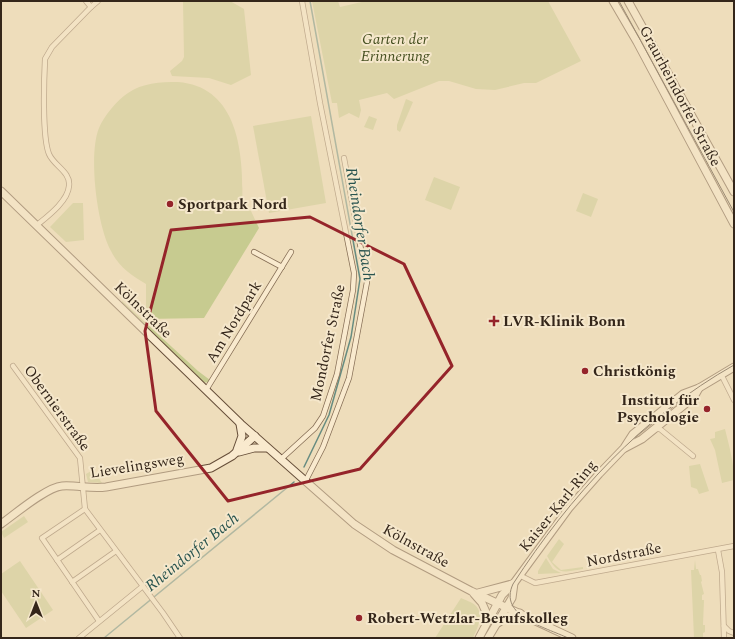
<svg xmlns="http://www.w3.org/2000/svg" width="735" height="639" font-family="Spectral,serif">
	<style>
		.green { fill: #c7cb90 }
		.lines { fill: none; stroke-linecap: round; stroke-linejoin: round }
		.stream { stroke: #678c81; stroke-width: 1.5 }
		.street-casing { stroke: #856d55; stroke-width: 6 }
		.secondary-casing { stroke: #664e39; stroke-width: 9 }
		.street { stroke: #f9eace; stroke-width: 4.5 }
		.secondary { stroke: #f9eace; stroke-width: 7 }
		.tram { stroke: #34261a; stroke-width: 1 }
		.marked { fill: none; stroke: #95242a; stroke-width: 3; stroke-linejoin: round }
		.poi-dot { fill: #95242a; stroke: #f5e7cb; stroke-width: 1.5 }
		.labels { text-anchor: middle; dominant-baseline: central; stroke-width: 4; stroke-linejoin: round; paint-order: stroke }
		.park-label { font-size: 15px; font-style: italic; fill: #465020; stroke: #f5e7cb }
		.street-label { font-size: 15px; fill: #34261a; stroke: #f5e7cb }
		.poi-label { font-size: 15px; font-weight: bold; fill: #34261a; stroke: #f5e7cb; text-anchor: start }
		.water-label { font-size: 16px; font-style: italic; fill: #29544f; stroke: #f5e7cb }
	</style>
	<rect width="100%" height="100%" fill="#edb"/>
	<!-- green -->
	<g class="green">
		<path d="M 183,1 L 230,1 L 244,9 L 251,75 L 231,85 L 209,78 L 172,76 L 170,71 L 182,61 L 184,57 Z"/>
		<path d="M 312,1 L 338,1 L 340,7 L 366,1 L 548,1 L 581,61 L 536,83 L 524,83 L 495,90 L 476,89 L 449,81 L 439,81 L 394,99 L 387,93 L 359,100 L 361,110 L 359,118 L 349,113 L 339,118 L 337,103 L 332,103 Z"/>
		<path d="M 178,82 C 241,87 244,159 242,208 L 251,211 L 259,228 L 204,318 L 146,319 L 146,284 C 132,276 118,266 111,251 C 97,226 88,155 99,128 C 104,116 117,100 128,93 C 142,83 160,82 178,82 Z"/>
		<path d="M 406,99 L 413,102 L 400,132 L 397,130 L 397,125 Z"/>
		<path d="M 311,116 L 326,203 L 269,213 L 253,126 Z"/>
		<path d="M 369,116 L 377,119 L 373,130 L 364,127 Z"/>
		<path d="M 434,177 L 460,187 L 451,210 L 425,200 Z"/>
		<path d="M 583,193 L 598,199 L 591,217 L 576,211 Z"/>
		<path d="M 73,203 L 83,203 L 84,240 L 66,242 L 50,227 Z"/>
		<path d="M 122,301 L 198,371 L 210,380 L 208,382 L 203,383 L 122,303 Z"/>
		<path d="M 725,429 C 729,446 734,462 734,480 L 722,483 L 715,450 L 710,439 L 715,438 L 715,432 Z"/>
		<path d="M 700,464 L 709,491 L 699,494 L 697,489 L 691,487 L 689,466 Z"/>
		<path d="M 93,470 L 102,483 L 88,482 L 86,474 Z"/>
		<path d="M 24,516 L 28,522 L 4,538 L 1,532 Z"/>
		<path d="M 559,539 L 564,544 L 552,562 L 561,570 L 583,567 L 583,569 C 562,572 559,576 547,556 Z"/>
		<path d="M 546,558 L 553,569 L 561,573 L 538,574 L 538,571 Z"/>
		<path d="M 695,560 L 696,569 L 698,569 L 700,575 L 701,575 L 702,581 L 701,582 L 704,594 L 702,595 L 702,600 L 704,600 L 703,625 L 705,625 L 705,632 L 703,633 L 703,638 L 694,638 L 691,570 L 694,570 Z"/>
		<path d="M 20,561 L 53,610 L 26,628 L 1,591 L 1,574 Z"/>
		<path d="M 461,598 C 465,600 472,602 475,605 C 485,614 477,629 473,638 L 435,638 Z"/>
	</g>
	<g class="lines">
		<!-- stream -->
		<g class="stream">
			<path d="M 304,467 L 329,415 L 351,337 L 360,279 L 310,1"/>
			<path d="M 104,638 L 294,482"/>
		</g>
		<!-- street casing -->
		<g class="street-casing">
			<g id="street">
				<path d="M 91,7 L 98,1"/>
				<path d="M 37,225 C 48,216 68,201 69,186 C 71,172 54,166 49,154 C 42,137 44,79 45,59 L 52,47 L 91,7 L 86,1"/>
				<path d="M 254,252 L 282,267"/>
				<path d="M 13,366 L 80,458 L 85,509 L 163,613 L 180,638"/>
				<path d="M 721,374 L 734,400"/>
				<path d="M 206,390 L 291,252"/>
				<path d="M 655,429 L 660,429 L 693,456"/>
				<path d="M 280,460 L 315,428 L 323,416 L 337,374 L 353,290 L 354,273 L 320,103 L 302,1"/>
				<path d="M 305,482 L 323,447 L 349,378 L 367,282 L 344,158"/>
				<path d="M 85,509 L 42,538 L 99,621"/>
				<path d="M 718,550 L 722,572 L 724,638"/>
				<path d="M 57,560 L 100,530"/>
				<path d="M 519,575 L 535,583 L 734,546"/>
				<path d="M 72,582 L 116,551"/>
				<path d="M 724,626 L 729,631 L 734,633"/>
				<path d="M 79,638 L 143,586"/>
			</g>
		</g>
		<!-- secondary casing -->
		<g class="secondary-casing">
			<g id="secondary">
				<path d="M 613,1 L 637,42 L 734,224"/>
				<path d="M 628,1 L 734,192"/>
				<path d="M 1,191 L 241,424 L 354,524 L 393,550 L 471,591 L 572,638"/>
				<path d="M 625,448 L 642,439 L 694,397 L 699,388"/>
				<path d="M 237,450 L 242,436 L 240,424"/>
				<path d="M 239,452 L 254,448 L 266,448"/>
				<path d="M 1,524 C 15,514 47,487 62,486 C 77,485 91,489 106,487 L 211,468 L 232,456 L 255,436"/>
				<path d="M 478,593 L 512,584"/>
				<path d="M 474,594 L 482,603 L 489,619"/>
				<path d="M 498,623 L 508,616 L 520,613"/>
				<path d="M 479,638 L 502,595 L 514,583 L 569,508 L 599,474 L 624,448 L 633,434 L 683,394 L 699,388 L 734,367"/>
				<path d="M 488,638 L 512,598 L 514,583"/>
			</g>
		</g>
		<!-- street -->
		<use href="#street" class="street"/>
		<!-- secondary -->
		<use href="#secondary" class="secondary"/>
		<!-- tram -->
		<g class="tram">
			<path d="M 619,1 L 734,212"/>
			<path d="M 568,638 C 545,627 498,616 513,584 C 570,496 642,417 734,365"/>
		</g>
	</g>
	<!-- marked area -->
	<path d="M0 0H735V639H0ZM 310,217 L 404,264 L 452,366 L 360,469 L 228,501 L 156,411 L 145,331 L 171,230 Z" fill="#edb" fill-opacity=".55" fill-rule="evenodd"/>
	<path class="marked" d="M 310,217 L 404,264 L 452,366 L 360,469 L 228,501 L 156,411 L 145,331 L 171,230 Z"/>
	<!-- markers -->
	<g class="poi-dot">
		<circle cx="170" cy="204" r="4"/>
		<path d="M492 315h4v4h4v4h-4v4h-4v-4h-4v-4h4z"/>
		<circle cx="585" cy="371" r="4"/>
		<circle cx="707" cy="409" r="4"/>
		<circle cx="359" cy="618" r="4"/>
	</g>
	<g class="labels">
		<!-- park labels -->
		<g class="park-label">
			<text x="395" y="39">Garten der<tspan x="395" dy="17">Erinnerung</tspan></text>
		</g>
		<!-- street labels -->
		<g class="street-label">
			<text transform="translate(680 96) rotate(62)">Graurheindorfer Straße</text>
			<text transform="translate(143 310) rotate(44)">Kölnstraße</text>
			<text transform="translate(234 322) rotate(-59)">Am Nordpark</text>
			<text transform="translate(328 343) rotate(-78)">Mondorfer Straße</text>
			<text transform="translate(57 408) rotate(54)">Obernierstraße</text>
			<text transform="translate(137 466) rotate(-9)">Lievelingsweg</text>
			<text transform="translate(558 506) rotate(-51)">Kaiser-Karl-Ring</text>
			<text transform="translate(416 546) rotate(29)">Kölnstraße</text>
			<text transform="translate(624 555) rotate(-11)">Nordstraße</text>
		</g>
		<!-- poi labels -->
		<g class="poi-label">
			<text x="178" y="204">Sportpark Nord</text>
			<text x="503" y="321">LVR-Klinik Bonn</text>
			<text x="593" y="371">Christkönig</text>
			<text x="699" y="400" text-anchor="end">Institut für<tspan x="699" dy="17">Psychologie</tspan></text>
			<text x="367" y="618">Robert-Wetzlar-Berufskolleg</text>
		</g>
		<!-- water labels -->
		<g class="water-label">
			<text transform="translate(360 224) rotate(81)">Rheindorfer Bach</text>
			<text transform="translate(192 552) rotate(-39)">Rheindorfer Bach</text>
		</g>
	</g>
	<!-- border -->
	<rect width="735" height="639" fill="none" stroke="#34261a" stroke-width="4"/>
	<!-- north arrow -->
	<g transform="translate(36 603)" stroke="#f5e7cb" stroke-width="3" paint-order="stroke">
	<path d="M0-3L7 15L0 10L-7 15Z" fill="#34261a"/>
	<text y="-6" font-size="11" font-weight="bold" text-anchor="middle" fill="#34261a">N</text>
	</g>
</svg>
